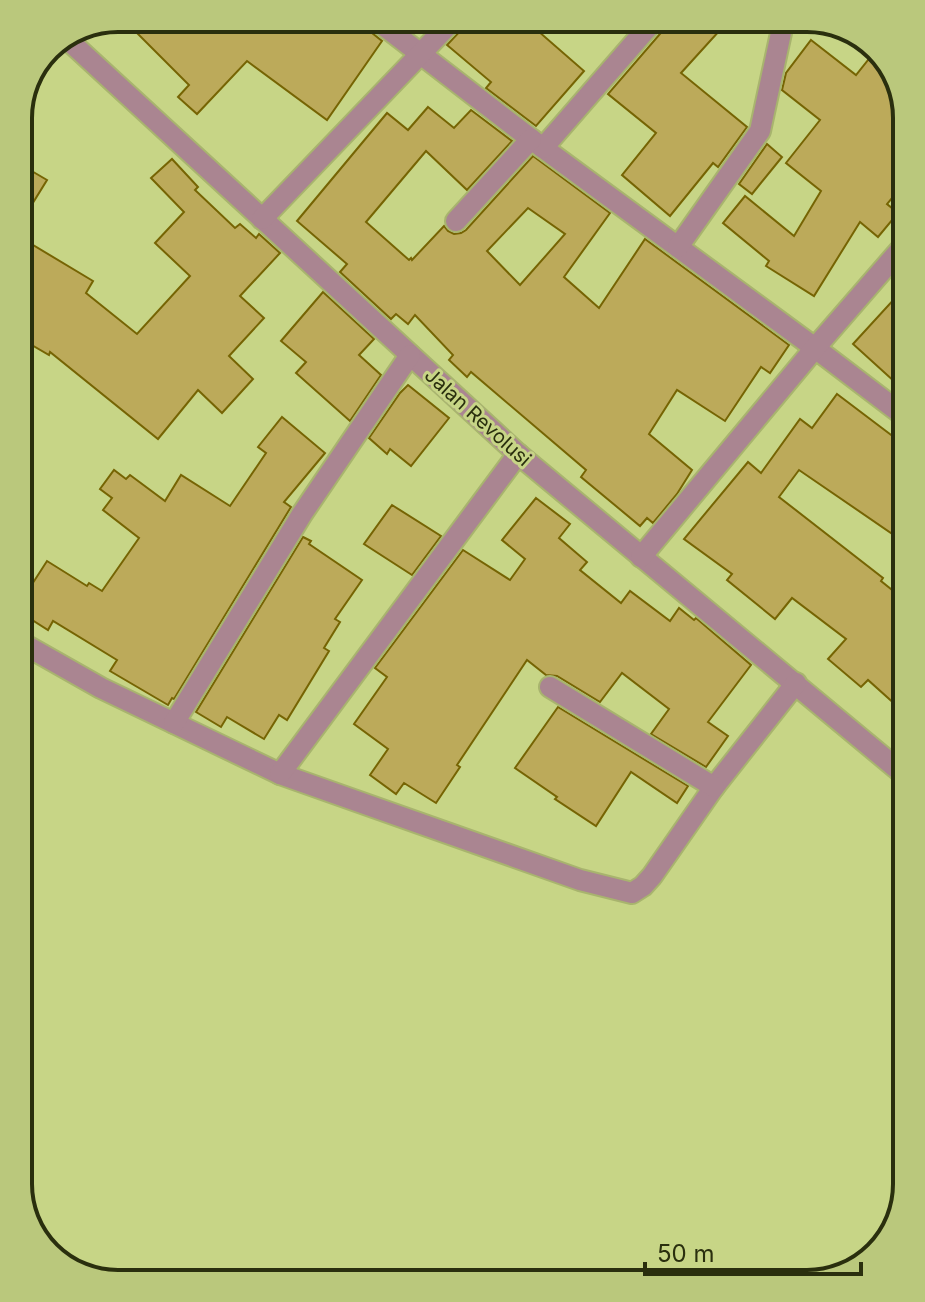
<svg xmlns="http://www.w3.org/2000/svg" width="925" height="1302" font-family="Inter,sans-serif">
	<style>
		.building { fill: #bcaa5a; stroke: #766403; stroke-width: 2; fill-rule: evenodd }
		.lines { fill: none; stroke-linecap: round; stroke-linejoin: round }
		.minor-casing { stroke: #a8b46e; stroke-width: 24 }
		.minor { stroke: #aa8591; stroke-width: 20 }
		.labels { text-anchor: middle; dominant-baseline: central; stroke-width: 6; stroke-linejoin: round; paint-order: stroke }
		.street-label { font-size: 20px; fill: #2a2f0e; stroke: #c7d586 }
		.rim { fill: none; stroke: #2a2f0e; stroke-width: 4 }
	</style>
	<rect width="100%" height="100%" fill="#c7d586"/>
	<!-- building -->
	<g class="building">
		<path d="M 122,18 L 361,18 L 366,28 L 382,41 L 327,120 L 247,61 L 197,114 L 178,97 L 189,85 Z"/>
		<path d="M 468,18 L 550,18 L 538,31 L 584,71 L 536,126 L 486,88 L 491,82 L 447,45 L 464,27 Z"/>
		<path d="M 669,18 L 731,18 L 681,73 L 747,127 L 718,167 L 713,163 L 670,216 L 622,175 L 656,133 L 608,94 L 666,27 Z"/>
		<path d="M 811,40 L 856,75 L 876,50 L 893,68 L 907,118 L 907,180 L 887,204 L 898,213 L 878,237 L 860,222 L 814,296 L 766,266 L 769,261 L 723,223 L 745,196 L 794,236 L 821,191 L 786,163 L 820,120 L 782,90 L 786,73 Z"/>
		<path d="M 428,107 L 454,128 L 471,110 L 512,141 L 467,190 L 426,151 L 366,222 L 409,260 L 411,258 L 412,260 L 444,226 L 448,231 L 454,234 L 461,233 L 466,230 L 533,156 L 610,213 L 564,277 L 599,308 L 645,239 L 789,345 L 770,373 L 761,367 L 725,421 L 677,390 L 649,434 L 692,470 L 677,494 L 653,523 L 647,518 L 640,526 L 581,477 L 586,470 L 471,372 L 467,377 L 449,360 L 453,355 L 415,315 L 408,324 L 396,314 L 391,319 L 340,272 L 347,264 L 297,221 L 387,113 L 408,130 ZM 528,208 L 565,234 L 520,285 L 487,251 Z"/>
		<path d="M 767,144 L 782,157 L 752,194 L 739,184 Z"/>
		<path d="M 172,159 L 198,187 L 195,190 L 235,228 L 240,224 L 256,238 L 259,234 L 280,253 L 240,296 L 264,318 L 229,356 L 253,379 L 222,413 L 198,390 L 158,439 L 50,352 L 49,355 L 18,337 L 18,236 L 93,281 L 86,293 L 137,334 L 190,276 L 155,243 L 184,212 L 151,178 Z"/>
		<path d="M 18,163 L 47,180 L 18,227 Z"/>
		<path d="M 907,285 L 907,393 L 853,344 Z"/>
		<path d="M 323,292 L 374,339 L 359,355 L 381,375 L 350,421 L 296,373 L 306,362 L 281,341 Z"/>
		<path d="M 408,385 L 449,418 L 411,466 L 390,449 L 387,454 L 369,438 L 400,393 Z"/>
		<path d="M 837,394 L 907,447 L 907,544 L 799,470 L 779,497 L 883,578 L 881,581 L 907,602 L 907,715 L 868,680 L 861,687 L 828,659 L 846,639 L 792,598 L 775,619 L 727,580 L 732,574 L 684,539 L 748,462 L 761,473 L 800,419 L 812,428 Z"/>
		<path d="M 282,417 L 325,453 L 284,502 L 291,507 L 174,699 L 172,698 L 168,705 L 110,671 L 117,660 L 53,621 L 48,630 L 18,611 L 18,606 L 47,561 L 87,586 L 89,583 L 102,591 L 139,538 L 103,510 L 112,498 L 100,489 L 114,470 L 126,479 L 130,475 L 165,501 L 181,475 L 230,506 L 266,453 L 258,447 Z"/>
		<path d="M 536,498 L 570,524 L 559,538 L 587,562 L 580,570 L 621,603 L 630,591 L 670,621 L 679,608 L 694,620 L 696,618 L 751,665 L 708,722 L 728,736 L 706,767 L 651,734 L 669,709 L 622,673 L 600,702 L 557,676 L 546,675 L 527,660 L 457,765 L 460,767 L 436,803 L 404,783 L 396,794 L 370,775 L 388,749 L 354,724 L 387,677 L 375,668 L 463,550 L 510,580 L 525,559 L 502,540 Z"/>
		<path d="M 392,505 L 441,536 L 412,575 L 364,544 Z"/>
		<path d="M 303,537 L 311,541 L 309,544 L 362,580 L 335,619 L 340,622 L 324,648 L 329,651 L 287,720 L 279,715 L 264,739 L 227,717 L 221,727 L 196,712 Z"/>
		<path d="M 558,707 L 688,786 L 677,803 L 631,772 L 596,826 L 555,799 L 557,797 L 515,768 Z"/>
	</g>
	<g class="lines">
		<!-- minor casing -->
		<g class="minor-casing">
			<g id="minor">
				<path d="M 374,18 L 531,139 L 815,348 L 907,418"/>
				<path d="M 66,38 L 518,454 L 907,777"/>
				<path d="M 543,148 L 656,18"/>
				<path d="M 262,219 L 455,18"/>
				<path d="M 456,221 L 531,139"/>
				<path d="M 678,247 L 760,131 L 781,33 L 780,18"/>
				<path d="M 641,557 L 815,348 L 907,242"/>
				<path d="M 18,641 L 101,688 L 280,774 L 580,880 L 632,893 L 643,886 L 652,876 L 714,787 L 796,683"/>
				<path d="M 550,687 L 714,787"/>
				<path d="M 174,723 L 302,514 L 410,355"/>
				<path d="M 280,774 L 518,454"/>
			</g>
		</g>
		<!-- minor -->
		<use href="#minor" class="minor"/>
	</g>
	<g class="labels">
		<!-- street labels -->
		<g class="street-label">
			<text transform="translate(478 417) rotate(42)">Jalan Revolusi</text>
		</g>
	</g>
	<!-- crop -->
	<path d="M0 0H925V1302H0ZM118 32H807A86 86 0 0 1 893 118V1184A86 86 0 0 1 807 1270H118A86 86 0 0 1 32 1184V118A86 86 0 0 1 118 32Z" fill="#bac87c" fill-rule="evenodd"/>
	<path class="rim" d="M118 32H807A86 86 0 0 1 893 118V1184A86 86 0 0 1 807 1270H118A86 86 0 0 1 32 1184V118A86 86 0 0 1 118 32Z"/>
	<!-- scale -->
	<path d="M645 1262v12h216v-12" fill="none" stroke="#2a2f0e" stroke-width="4"/>
	<text x="657" y="1262" font-size="24" fill="#2a2f0e" stroke="#c7d586" stroke-width="6" paint-order="stroke">50 m</text>
</svg>
